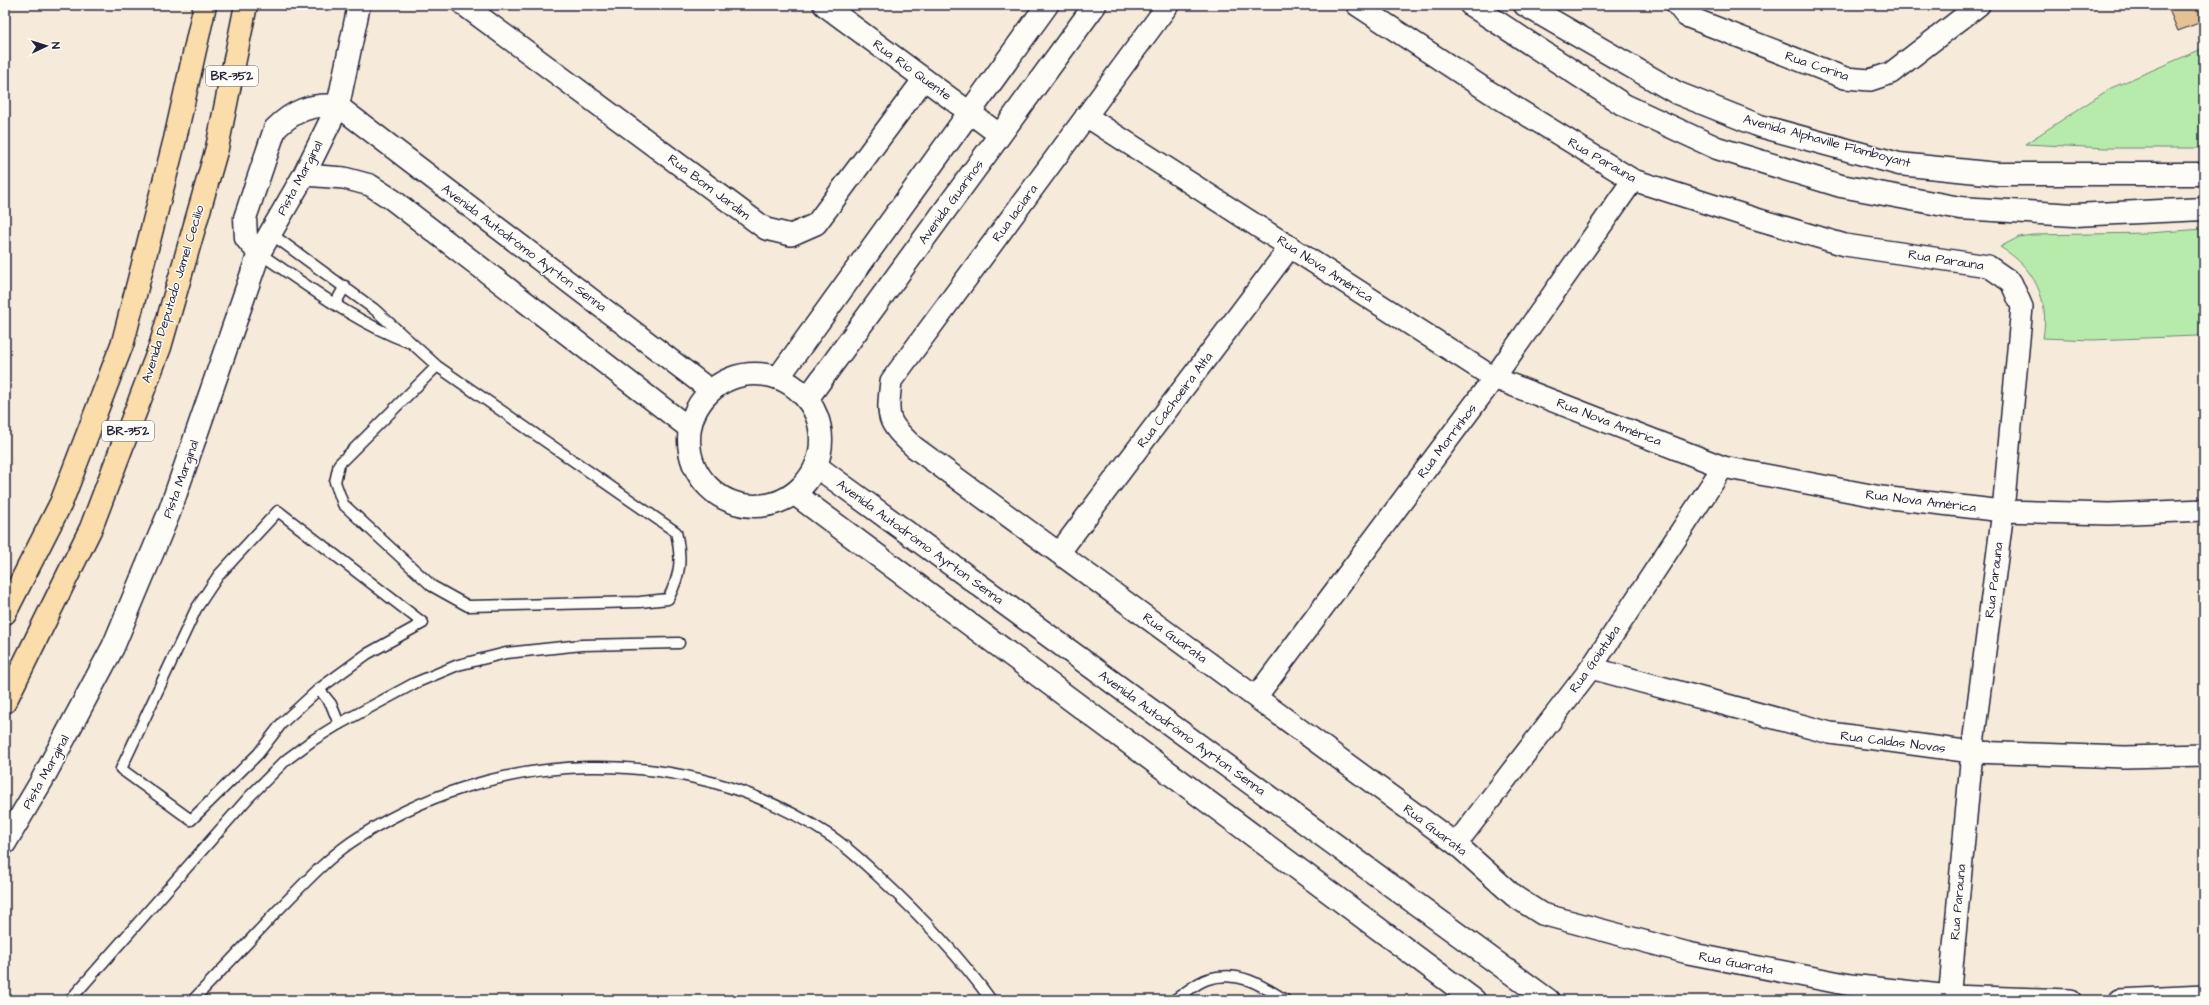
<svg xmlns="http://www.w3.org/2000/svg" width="2209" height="1005" font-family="'Architects Daughter',sans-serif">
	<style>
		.green { fill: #b7ebac; stroke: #6c8674 }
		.building { fill: #e4c296; stroke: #22223b }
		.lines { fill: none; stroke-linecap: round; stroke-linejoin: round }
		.lane-casing { stroke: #22223b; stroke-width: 13 }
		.street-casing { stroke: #22223b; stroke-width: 24 }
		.secondary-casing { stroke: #22223b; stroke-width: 25 }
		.highway-casing { stroke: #22223b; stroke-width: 25 }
		.lane { stroke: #fdfcf7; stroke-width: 10 }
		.street { stroke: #fdfcf7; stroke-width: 21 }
		.secondary { stroke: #fdfcf7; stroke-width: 22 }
		.highway { stroke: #fbddab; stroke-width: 22 }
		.labels { text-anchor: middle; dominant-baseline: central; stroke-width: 3; stroke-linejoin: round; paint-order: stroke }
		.shield { fill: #fdfcf7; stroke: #646373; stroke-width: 1 }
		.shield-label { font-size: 12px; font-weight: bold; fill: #22223b }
		.street-label { font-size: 13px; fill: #22223b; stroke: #fdfcf7 }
	</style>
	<rect width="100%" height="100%" fill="#f6ebda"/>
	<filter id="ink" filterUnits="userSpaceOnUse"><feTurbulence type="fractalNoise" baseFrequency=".025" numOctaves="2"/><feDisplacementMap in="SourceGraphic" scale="8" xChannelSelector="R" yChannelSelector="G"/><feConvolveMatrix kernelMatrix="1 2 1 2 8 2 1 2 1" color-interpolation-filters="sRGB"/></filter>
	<g filter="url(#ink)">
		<!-- green -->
		<g class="green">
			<path d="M 2204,48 L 2204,148 L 2106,148 L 2025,144 L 2111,88 Z"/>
			<path d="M 2204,229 L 2204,335 L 2197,336 L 2092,340 L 2043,338 C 2050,299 2034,267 2000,247 L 2019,237 L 2032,235 L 2148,233 Z"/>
		</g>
		<!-- building -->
		<path class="building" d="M 2167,5 L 2202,5 L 2204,21 L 2178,31 Z"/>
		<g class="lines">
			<!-- lane casing -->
			<g class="lane-casing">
				<g id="lane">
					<path d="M 270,233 L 374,309 L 437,366 L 676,532 C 682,559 681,574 668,599 L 640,602 L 468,606 L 432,586 L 343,504 L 335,482 L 339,464 L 437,366"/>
					<path d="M 259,253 C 307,285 354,322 408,342"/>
					<path d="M 335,304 L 345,286"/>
					<path d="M 278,511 L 423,623 L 367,654 L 319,689 L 282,723 L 258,754 L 191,820 L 121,769 L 196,609 L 218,576 Z"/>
					<path d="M 319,689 L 331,704 L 339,724"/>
					<path d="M 70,1000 L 249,797 L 286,760 L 313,740 L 339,724 L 415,683 L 458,665 L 506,653 L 582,645 L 679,643"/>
					<path d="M 193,1000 C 221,971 249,942 276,912 C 300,888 322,863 350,843 C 491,746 685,740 829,835 C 846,846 862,861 877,875 C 918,913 958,954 991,1000"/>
					<path d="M 1174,1000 C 1184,994 1197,982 1208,979 C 1238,970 1260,984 1285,1000"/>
				</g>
			</g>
			<!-- street casing -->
			<g class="street-casing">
				<g id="street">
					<path d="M 464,5 L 766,229 L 791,235 L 816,224 L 924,79"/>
					<path d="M 824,5 L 1000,135"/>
					<path d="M 1168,5 L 891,381 C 887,419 886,421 914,447 L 1456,844 L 1514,896 L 1542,914 L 1688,953 L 1850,985 L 1950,996 L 2070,1000"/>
					<path d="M 1357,5 L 1488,91 L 1633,180 L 1753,218 L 1845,245 L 1988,266 L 2011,282 L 2022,307 L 2003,511 L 1972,752 L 1949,1000"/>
					<path d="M 1677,5 L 1686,16 L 1845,78 L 1870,80 L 1891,73 L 1979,5"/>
					<path d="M 338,106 L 710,390"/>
					<path d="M 1086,116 L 1494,378 L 1723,467 L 1881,497 L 2003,511 L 2109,514 L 2204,510"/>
					<path d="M 304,175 L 344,178 L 370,185 L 393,200 L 689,428"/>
					<path d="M 1059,553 L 1290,247"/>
					<path d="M 1591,668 L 1830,733 L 1972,752 L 2125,757 L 2204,755"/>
					<path d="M 1256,697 L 1494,378 L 1633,180"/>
					<path d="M 1456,844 L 1591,668 L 1723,467"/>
					<path d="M 2119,1000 L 2204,996"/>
				</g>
			</g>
			<!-- secondary casing -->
			<g class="secondary-casing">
				<g id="secondary">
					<path d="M 1471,5 L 1624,105 L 1717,148 L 1841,186 L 1960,208 L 2074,215 L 2204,209"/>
					<path d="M 1525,5 L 1677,93 L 1760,126 L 1899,164 L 1997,174 L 2204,174"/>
					<path d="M 259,253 L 246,238 L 245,218 L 275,129 C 293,111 312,103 338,106"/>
					<circle cx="755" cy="440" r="66"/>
					<path d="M 778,378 L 1047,5"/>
					<path d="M 807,399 L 1095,5"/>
					<path d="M 816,466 L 1548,1000"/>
					<path d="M 795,494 L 1474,1000"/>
					<path d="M 5,843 L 41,782 L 113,647 L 169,513 L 259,253 L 304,175 L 338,106 L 359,5"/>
				</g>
			</g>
			<!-- highway casing -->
			<g class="highway-casing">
				<g id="highway">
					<path d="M 5,613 L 61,503 L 123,342 L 175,139 L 205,5"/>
					<path d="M 5,702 L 91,528 L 160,347 L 217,148 L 246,5"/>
				</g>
			</g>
			<!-- lane -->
			<use href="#lane" class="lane"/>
			<!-- street -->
			<use href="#street" class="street"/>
			<!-- secondary -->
			<use href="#secondary" class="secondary"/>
			<!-- highway -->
			<use href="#highway" class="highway"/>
		</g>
	</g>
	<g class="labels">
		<!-- shield labels -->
		<g class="shield">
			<rect x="206" y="66" width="52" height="20" rx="3"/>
			<rect x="102" y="421" width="52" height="20" rx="3"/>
		</g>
		<g class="shield-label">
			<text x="232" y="76">BR-352</text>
			<text x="128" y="431">BR-352</text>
		</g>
		<!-- street labels -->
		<g class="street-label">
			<text transform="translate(1817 66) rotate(19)">Rua Corina</text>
			<text transform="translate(912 70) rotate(36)">Rua Rio Quente</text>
			<text transform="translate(1827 141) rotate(15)">Avenida Alphaville Flamboyant</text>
			<text transform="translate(1602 160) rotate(30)">Rua Parauna</text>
			<text transform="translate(300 178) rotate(-62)">Pista Marginal</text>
			<text transform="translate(709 187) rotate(37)">Rua Bom Jardim</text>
			<text transform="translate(951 202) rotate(-54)">Avenida Guarinos</text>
			<text transform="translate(1015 213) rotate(-54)">Rua Iaciara</text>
			<text transform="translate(524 248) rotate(37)">Avenida Autodrómo Ayrton Senna</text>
			<text transform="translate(1946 260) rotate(9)">Rua Parauna</text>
			<text transform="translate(1325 269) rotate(33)">Rua Nova América</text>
			<text transform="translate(173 294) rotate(-73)">Avenida Deputado Jamel Cecilio</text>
			<text transform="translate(1175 400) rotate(-53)">Rua Cachoeira Alta</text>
			<text transform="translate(1609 422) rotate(21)">Rua Nova América</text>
			<text transform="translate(1447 441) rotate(-53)">Rua Morrinhos</text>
			<text transform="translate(181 479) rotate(-70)">Pista Marginal</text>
			<text transform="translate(1921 501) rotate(7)">Rua Nova América</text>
			<text transform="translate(920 542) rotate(36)">Avenida Autodrómo Ayrton Senna</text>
			<text transform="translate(1994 580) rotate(-83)">Rua Parauna</text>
			<text transform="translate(1175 638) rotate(36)">Rua Guarata</text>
			<text transform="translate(1595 659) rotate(-55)">Rua Goiatuba</text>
			<text transform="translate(1182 733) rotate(36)">Avenida Autodrómo Ayrton Senna</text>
			<text transform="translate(1893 742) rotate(7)">Rua Caldas Novas</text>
			<text transform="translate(46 772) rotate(-61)">Pista Marginal</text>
			<text transform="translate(1435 830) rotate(37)">Rua Guarata</text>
			<text transform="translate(1958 902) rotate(-85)">Rua Parauna</text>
			<text transform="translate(1736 963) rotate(11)">Rua Guarata</text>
		</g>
	</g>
	<!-- margin -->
	<rect width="2209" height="1005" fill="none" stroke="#fdfcf7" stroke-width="20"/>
	<rect x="10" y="10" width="2189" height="985" fill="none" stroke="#22223b" stroke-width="1.5" filter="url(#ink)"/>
	<!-- north arrow -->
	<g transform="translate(46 46) rotate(86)" stroke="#fdfcf7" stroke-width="3" paint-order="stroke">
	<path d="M0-3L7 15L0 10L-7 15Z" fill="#22223b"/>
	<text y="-6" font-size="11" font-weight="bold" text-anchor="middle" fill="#22223b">N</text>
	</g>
</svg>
